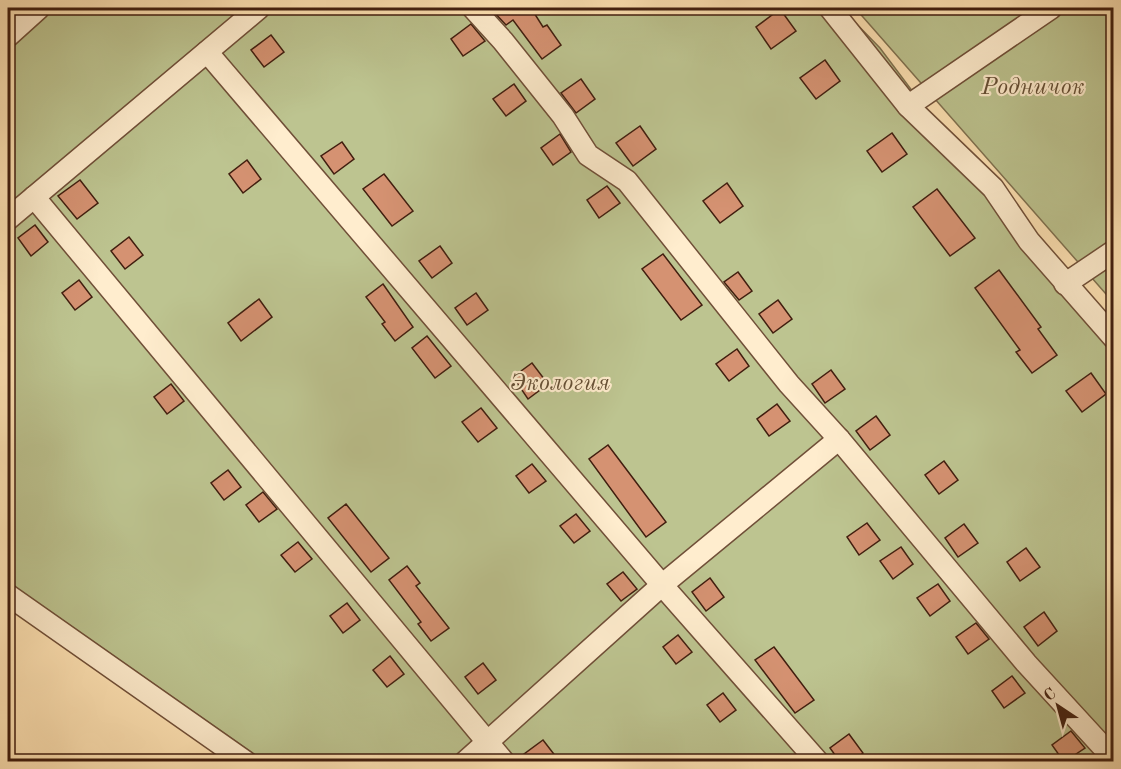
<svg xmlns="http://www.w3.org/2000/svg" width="1121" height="769" font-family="'Old Standard TT',serif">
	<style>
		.green { fill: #bdc490; stroke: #7f7150; stroke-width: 1.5 }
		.building { fill: #d59272; stroke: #411e0f; stroke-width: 1.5 }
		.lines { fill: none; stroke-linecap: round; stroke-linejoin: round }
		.street-casing { stroke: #704f38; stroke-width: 24 }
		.street { stroke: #ffedce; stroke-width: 21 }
		.labels { text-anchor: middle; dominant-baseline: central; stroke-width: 4.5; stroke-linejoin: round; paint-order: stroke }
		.park-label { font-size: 24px; font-style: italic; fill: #665036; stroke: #ffedce }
	</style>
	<rect width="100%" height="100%" fill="#ffe3b4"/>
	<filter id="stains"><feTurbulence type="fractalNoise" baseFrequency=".00333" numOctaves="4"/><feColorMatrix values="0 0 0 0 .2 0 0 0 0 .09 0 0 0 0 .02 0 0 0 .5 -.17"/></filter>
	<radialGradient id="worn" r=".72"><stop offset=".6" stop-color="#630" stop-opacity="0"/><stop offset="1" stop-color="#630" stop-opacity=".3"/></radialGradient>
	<!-- green -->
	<g class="green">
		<path d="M 8,8 L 841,8 L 880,48 L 943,132 L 1113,326 L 1113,761 L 264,761 L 8,582 Z"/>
		<path d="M 855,8 L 1113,8 L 1113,302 L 870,25 Z"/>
	</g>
	<!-- building -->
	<g class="building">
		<path d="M 498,8 L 531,8 L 543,27 L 547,25 L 561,45 L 542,59 L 513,20 L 506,25 L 493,11 Z"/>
		<path d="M 780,9 L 796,31 L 771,49 L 756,27 Z"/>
		<path d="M 471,24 L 485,41 L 463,56 L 451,39 Z"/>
		<path d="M 271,35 L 284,52 L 264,67 L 251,50 Z"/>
		<path d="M 825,60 L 840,81 L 816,99 L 800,78 Z"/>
		<path d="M 581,79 L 595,99 L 576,113 L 561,93 Z"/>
		<path d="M 514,84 L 526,101 L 506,116 L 493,99 Z"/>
		<path d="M 640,126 L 656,149 L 633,166 L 616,143 Z"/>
		<path d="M 892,133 L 907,154 L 882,172 L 867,151 Z"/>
		<path d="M 560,134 L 571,152 L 553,165 L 541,148 Z"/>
		<path d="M 342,142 L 354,159 L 334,174 L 321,156 Z"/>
		<path d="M 247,160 L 261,179 L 243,193 L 229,174 Z"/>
		<path d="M 384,174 L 413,211 L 392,226 L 363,189 Z"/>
		<path d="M 80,180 L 98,203 L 77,219 L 58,196 Z"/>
		<path d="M 727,183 L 743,206 L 720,223 L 703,201 Z"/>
		<path d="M 607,186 L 620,203 L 599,218 L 587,200 Z"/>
		<path d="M 937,189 L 975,238 L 950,256 L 913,207 Z"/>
		<path d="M 35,225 L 48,242 L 31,256 L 18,238 Z"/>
		<path d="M 129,237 L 143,255 L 125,269 L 111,251 Z"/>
		<path d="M 440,246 L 452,263 L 432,278 L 419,261 Z"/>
		<path d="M 663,254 L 702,305 L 681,320 L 642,269 Z"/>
		<path d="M 999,270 L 1041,327 L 1038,329 L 1057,355 L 1032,373 L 1016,352 L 1020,350 L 975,288 Z"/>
		<path d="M 738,272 L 752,291 L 739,300 L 724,282 Z"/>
		<path d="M 79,280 L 92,297 L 75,310 L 62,293 Z"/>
		<path d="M 383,284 L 413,327 L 395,341 L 382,324 L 385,322 L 366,297 Z"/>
		<path d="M 476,293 L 488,310 L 467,325 L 455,308 Z"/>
		<path d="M 259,299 L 272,317 L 241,341 L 228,323 Z"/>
		<path d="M 778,300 L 792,319 L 773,333 L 759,314 Z"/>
		<path d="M 427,336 L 451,366 L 435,378 L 412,348 Z"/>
		<path d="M 737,349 L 749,366 L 729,381 L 716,364 Z"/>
		<path d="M 532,363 L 548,384 L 528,399 L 513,377 Z"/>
		<path d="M 831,370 L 845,389 L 825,403 L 812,384 Z"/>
		<path d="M 1091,373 L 1106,394 L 1082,412 L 1066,391 Z"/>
		<path d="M 171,384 L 184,401 L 167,414 L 154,397 Z"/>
		<path d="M 777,404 L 790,421 L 769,436 L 757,419 Z"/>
		<path d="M 481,408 L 497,428 L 478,442 L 462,422 Z"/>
		<path d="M 876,416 L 890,435 L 870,450 L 856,431 Z"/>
		<path d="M 608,445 L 666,522 L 646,537 L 589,459 Z"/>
		<path d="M 944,461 L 958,480 L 939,494 L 925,475 Z"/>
		<path d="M 532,464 L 546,481 L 529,493 L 516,476 Z"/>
		<path d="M 228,470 L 241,487 L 224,500 L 211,483 Z"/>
		<path d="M 263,492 L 277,509 L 259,522 L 246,505 Z"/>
		<path d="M 346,504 L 389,558 L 371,572 L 328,518 Z"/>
		<path d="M 576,514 L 590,531 L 574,543 L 560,526 Z"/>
		<path d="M 867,523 L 880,540 L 859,555 L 847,537 Z"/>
		<path d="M 964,524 L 978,543 L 958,557 L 945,538 Z"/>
		<path d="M 298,542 L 312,559 L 295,572 L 281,555 Z"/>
		<path d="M 901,547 L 913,564 L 893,579 L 880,561 Z"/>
		<path d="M 1026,548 L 1040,567 L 1020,581 L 1007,562 Z"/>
		<path d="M 407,566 L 420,583 L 416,586 L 449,628 L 431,641 L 418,624 L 421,622 L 389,580 Z"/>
		<path d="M 623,572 L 637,589 L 621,601 L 607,584 Z"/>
		<path d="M 710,578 L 724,597 L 706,611 L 692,592 Z"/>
		<path d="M 938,584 L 950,601 L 930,616 L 917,598 Z"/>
		<path d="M 347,603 L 360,620 L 343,633 L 330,616 Z"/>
		<path d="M 1044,612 L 1057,631 L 1038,646 L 1024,627 Z"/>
		<path d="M 976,623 L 989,639 L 968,654 L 956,637 Z"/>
		<path d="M 678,635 L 692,652 L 676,664 L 663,647 Z"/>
		<path d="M 774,647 L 814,700 L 795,713 L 755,660 Z"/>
		<path d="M 390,656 L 404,674 L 387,687 L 373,670 Z"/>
		<path d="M 483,663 L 496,680 L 478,694 L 465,677 Z"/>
		<path d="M 1012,676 L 1025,693 L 1004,708 L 992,691 Z"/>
		<path d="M 723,693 L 736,710 L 720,722 L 707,705 Z"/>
		<path d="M 1071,731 L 1085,748 L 1064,762 L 1052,745 Z"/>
		<path d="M 849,734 L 863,753 L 851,762 L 840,762 L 830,748 Z"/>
		<path d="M 543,740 L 560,762 L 516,762 L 516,760 Z"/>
	</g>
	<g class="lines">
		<!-- street casing -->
		<g class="street-casing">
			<g id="street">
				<path d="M 473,8 L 503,41 L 563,116 L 588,155 L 627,181 L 789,384 L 839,439 L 1026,663 L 1114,759"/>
				<path d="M 830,8 L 908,106 L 993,188 L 1029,241 L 1114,338"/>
				<path d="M 8,36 L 39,8"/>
				<path d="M 207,52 L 662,585 L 818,762"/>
				<path d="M 908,106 L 1051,8"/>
				<path d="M 34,197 L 504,762"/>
				<path d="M 8,219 L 259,8"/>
				<path d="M 1065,284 L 1114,251"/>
				<path d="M 8,595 L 246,762"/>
				<path d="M 465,762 L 662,585 L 839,439"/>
			</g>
		</g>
		<!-- street -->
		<use href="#street" class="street"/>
	</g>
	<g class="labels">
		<!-- park labels -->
		<g class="park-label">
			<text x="1033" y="88">Родничок</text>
			<text x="560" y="384">Экология</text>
		</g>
	</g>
	<!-- margin -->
	<rect width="1121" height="769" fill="none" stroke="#ffe3b4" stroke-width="30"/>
	<rect x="9" y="9" width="1103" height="751" fill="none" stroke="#411e0f" stroke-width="3"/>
	<rect x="15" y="15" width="1091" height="739" fill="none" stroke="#411e0f" stroke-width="1.5"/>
	<!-- north arrow -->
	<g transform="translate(1058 706) rotate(324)" stroke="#ffedce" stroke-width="4.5" paint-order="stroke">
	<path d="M0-4.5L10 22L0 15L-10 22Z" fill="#411e0f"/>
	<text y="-9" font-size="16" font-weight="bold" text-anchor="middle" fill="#411e0f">С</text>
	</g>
	<rect width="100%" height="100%" filter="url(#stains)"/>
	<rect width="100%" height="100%" fill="url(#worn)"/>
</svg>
